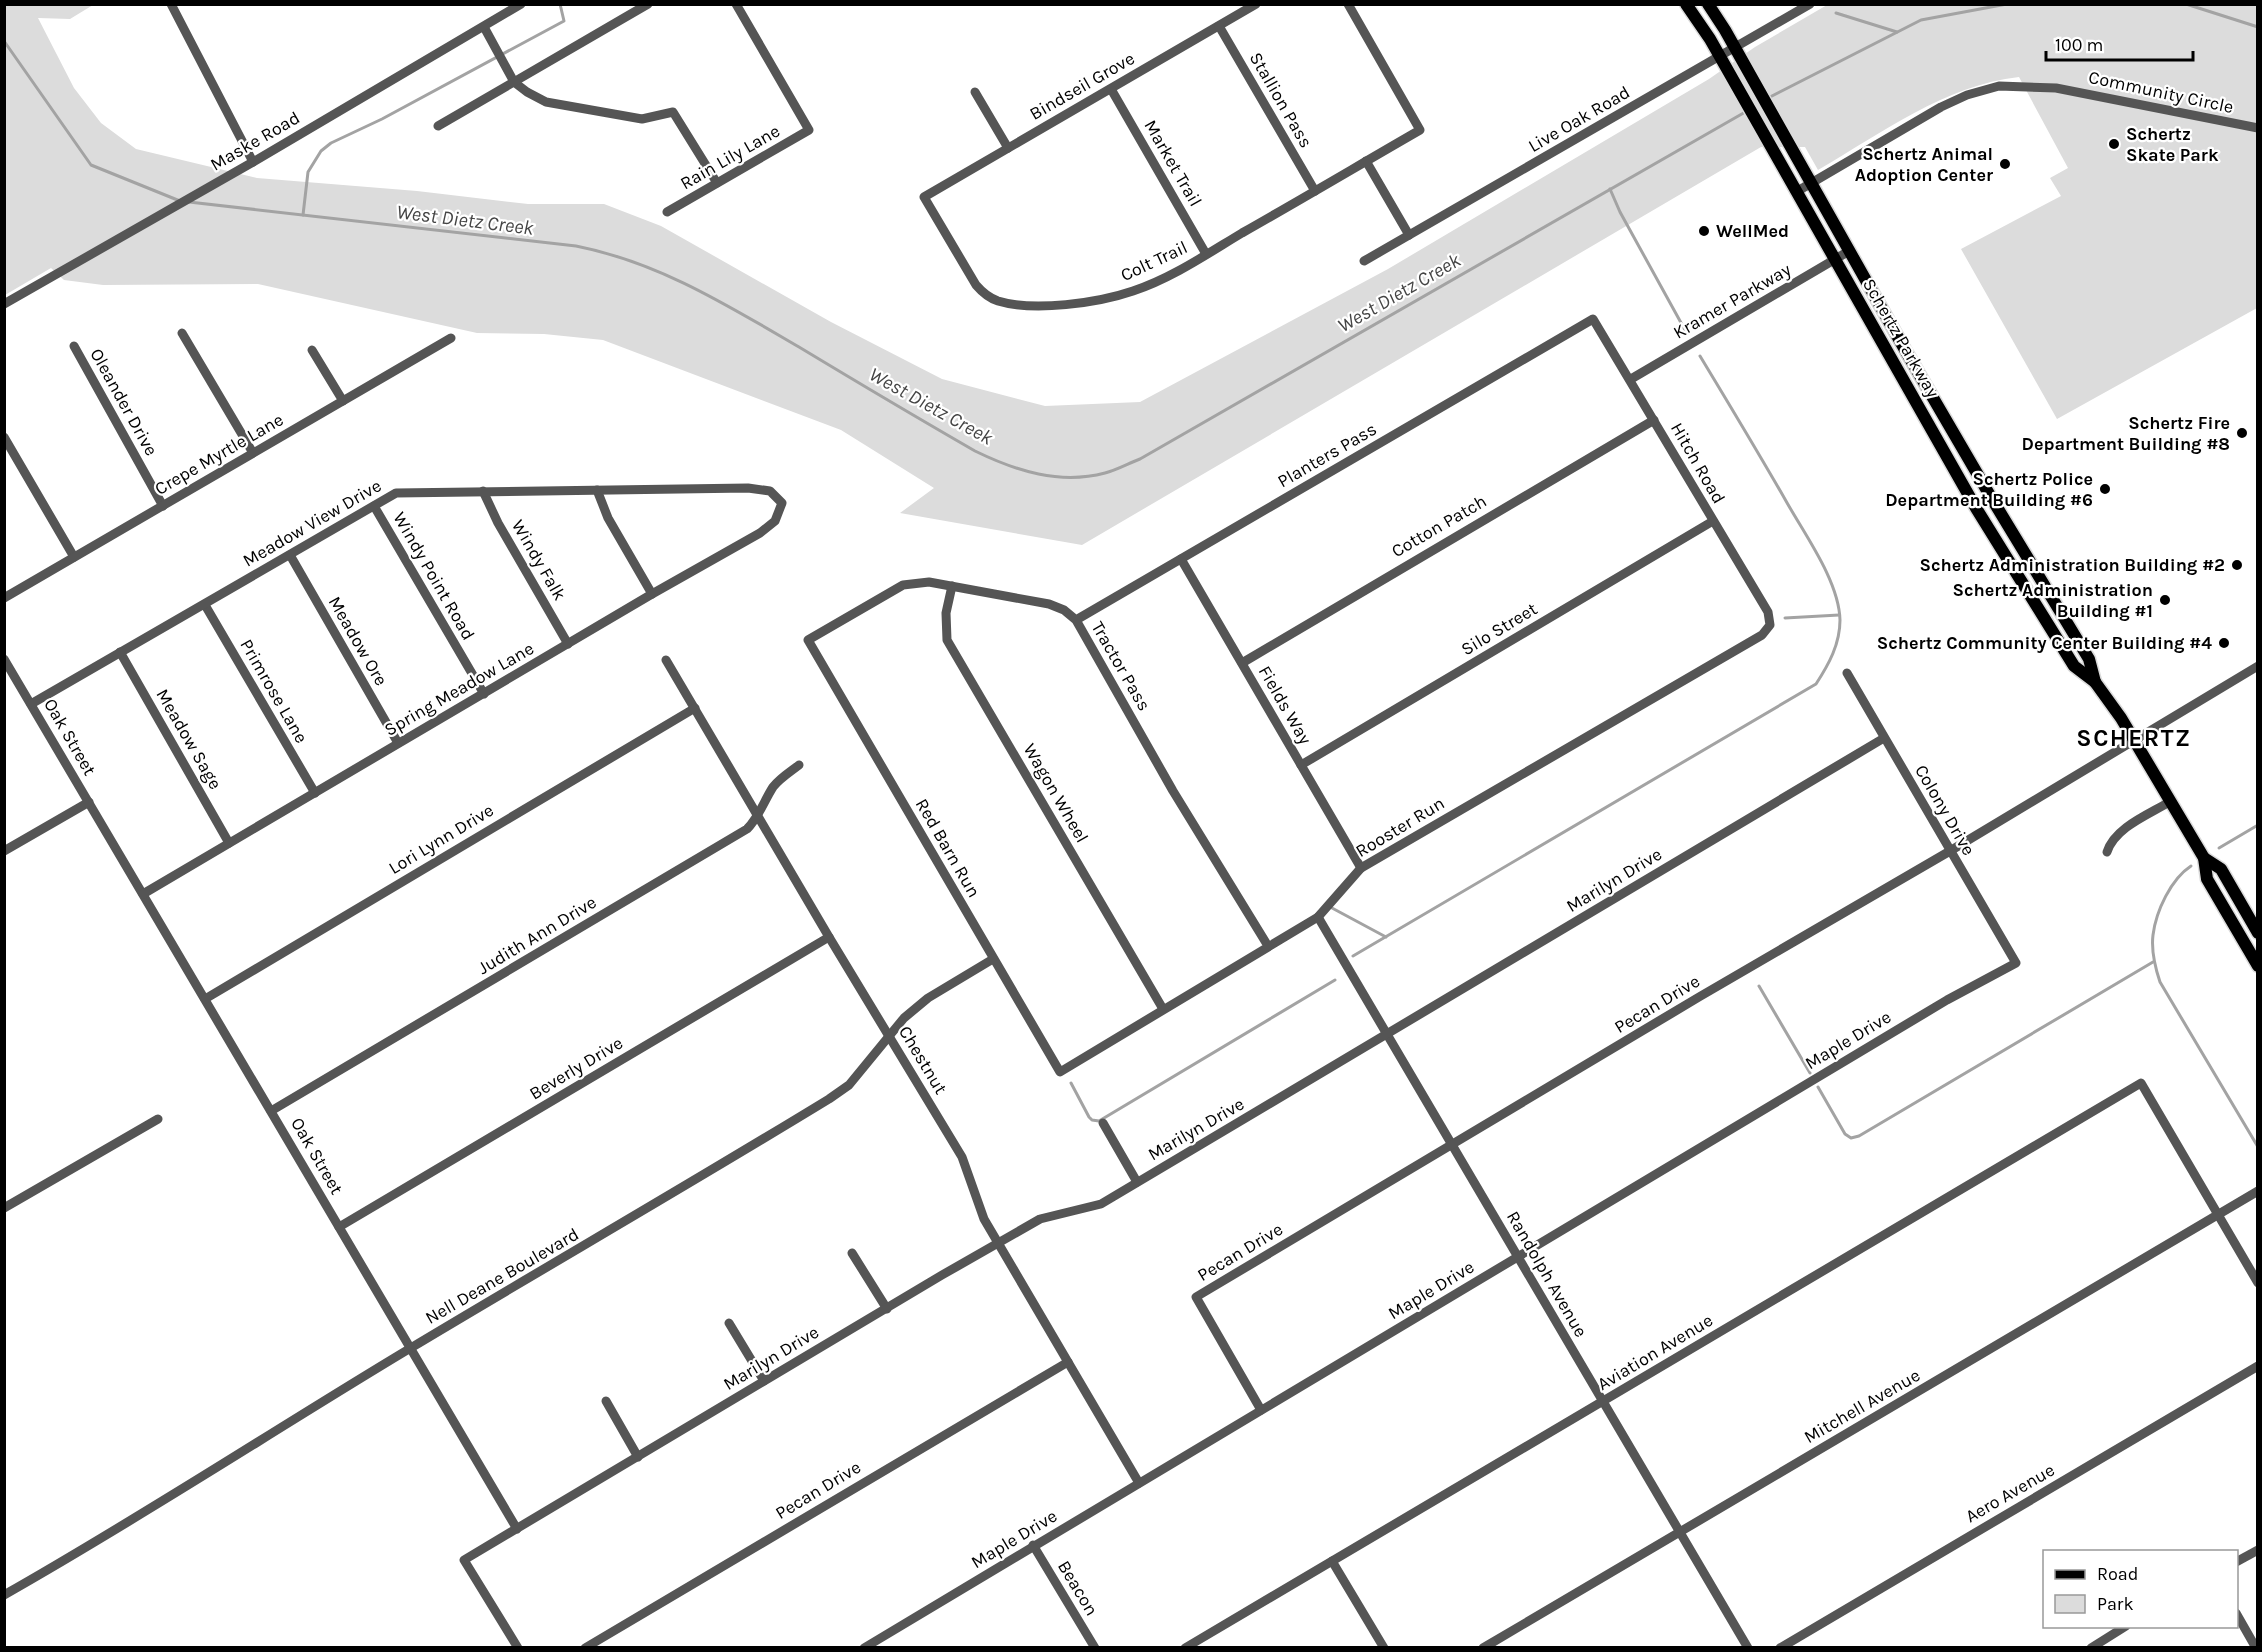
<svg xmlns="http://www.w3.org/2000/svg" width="2262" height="1652" font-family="Karla,sans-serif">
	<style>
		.green { fill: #dcdcdc }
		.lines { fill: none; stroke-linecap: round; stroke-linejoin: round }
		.stream { stroke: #a3a3a3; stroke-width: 3 }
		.major-casing { stroke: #dbdbdb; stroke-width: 15 }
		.minor { stroke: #555; stroke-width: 9 }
		.major { stroke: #000; stroke-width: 12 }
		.poi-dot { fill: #000; stroke: #fff; stroke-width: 2 }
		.labels { text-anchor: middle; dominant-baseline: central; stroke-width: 4.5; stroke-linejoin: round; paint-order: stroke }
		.street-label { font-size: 18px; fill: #000; stroke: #fff }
		.poi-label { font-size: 18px; font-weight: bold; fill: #000; stroke: #fff; text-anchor: end }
		.water-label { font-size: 20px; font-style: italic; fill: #444; stroke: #fff }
		.district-label { font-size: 24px; font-weight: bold; letter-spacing: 1.5px; fill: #000; stroke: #fff }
	</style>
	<rect width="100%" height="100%" fill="#fff"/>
	<!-- green -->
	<path class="green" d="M 5,5 L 93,5 L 70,19 L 38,18 L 74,88 L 101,123 L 136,149 L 257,178 L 417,191 L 528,204 L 604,204 L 661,226 L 831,322 L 942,379 L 1045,406 L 1140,402 L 1388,269 L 1709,79 L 1755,47 L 1827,5 L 2257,5 L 2257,308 L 2057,419 L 1961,249 L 2061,196 L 2050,178 L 2068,168 L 2019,77 C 1945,85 1882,133 1818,170 L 1805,147 L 1761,147 L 1082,545 L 900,513 L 934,488 L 841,430 L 603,340 L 544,334 L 477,333 L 258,284 L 103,285 L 64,280 L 51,268 L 5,295 Z"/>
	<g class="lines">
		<!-- stream -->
		<g class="stream">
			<path d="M 2186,4 L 2258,27"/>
			<path d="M 1836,13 L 1897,32"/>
			<path d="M 4,41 L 91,165 L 180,201"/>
			<path d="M 1768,98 L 1921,20 L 2007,4"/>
			<path d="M 1610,189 L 1620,212 L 1685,330"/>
			<path d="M 189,202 L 576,246 C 658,262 727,305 799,347 C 857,382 916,417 975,451 C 1016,471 1060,485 1105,473 C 1117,470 1129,463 1140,459 L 1747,111"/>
			<path d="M 303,215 L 308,172 L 321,151 L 331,143 L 382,119 L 564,21 L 560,4"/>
			<path d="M 1785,618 L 1839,615"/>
			<path d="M 2219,848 L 2258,825"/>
			<path d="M 2191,866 C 2171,879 2156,911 2153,935 C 2151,951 2155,967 2160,982 L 2258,1147"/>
			<path d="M 1332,908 L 1386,937"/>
			<path d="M 1353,956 L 1816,684 C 1829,664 1840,644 1840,620 C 1839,581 1805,535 1786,501 C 1758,452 1729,404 1700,356"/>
			<path d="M 1759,986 L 1810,1073"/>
			<path d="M 1071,1083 L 1089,1117 L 1092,1120 L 1099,1121 L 1335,980"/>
			<path d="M 1818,1087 L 1845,1134 L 1851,1138 L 1859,1136 L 2153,962"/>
		</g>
		<!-- major casing -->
		<g class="major-casing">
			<g id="major">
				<path d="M 1686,4 L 1710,39 L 1976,508 L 2074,666 L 2095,682 L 2121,718 L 2204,858 L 2207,879 L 2258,966"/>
				<path d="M 1708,4 L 1725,30 L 1904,348 L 1992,499 L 2089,659 L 2095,682"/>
				<path d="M 2204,858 L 2221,869 L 2258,933"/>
			</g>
		</g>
		<!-- minor -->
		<g class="minor">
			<path d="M 171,4 L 253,162"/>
			<path d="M 1256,4 L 924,197 L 976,285 C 982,292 989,298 998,301 C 1034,312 1098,303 1133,291 C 1172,278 1207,254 1242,233 C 1302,199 1361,164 1420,130 L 1348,4"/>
			<path d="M 1219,26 L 1315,191"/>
			<path d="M 484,27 L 514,82 L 527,92 L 546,102 L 642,119 L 673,112 L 717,183"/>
			<path d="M 1111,89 L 1206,254"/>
			<path d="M 975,92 L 1008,148"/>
			<path d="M 438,126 L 648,4"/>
			<path d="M 1366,161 L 1409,235"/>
			<path d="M 1796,192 L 1941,107 L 1967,95 L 1999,86 L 2056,88 L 2258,128"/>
			<path d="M 667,212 L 809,130 L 736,4"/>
			<path d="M 1364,261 L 1810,4"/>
			<path d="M 4,304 L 253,162 L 521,4"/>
			<path d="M 182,333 L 253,453"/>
			<path d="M 74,346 L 163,506"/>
			<path d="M 312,350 L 343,401"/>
			<path d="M 1631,379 L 1849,251"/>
			<path d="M 4,437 L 74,557"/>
			<path d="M 597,490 L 608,518 L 652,594"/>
			<path d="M 483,491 L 498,523 L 568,644"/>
			<path d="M 374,506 L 484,694"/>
			<path d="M 290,555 L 398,743"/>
			<path d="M 1181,559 L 1361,868"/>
			<path d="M 952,586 L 946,613 L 947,640 L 1163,1009"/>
			<path d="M 4,598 L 451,338"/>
			<path d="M 205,605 L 315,793"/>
			<path d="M 1076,620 L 1593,319 L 1768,612 L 1770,625 L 1762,635 L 1361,868 L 1318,917 L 1060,1072 L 808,640 L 903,585 L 929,582 L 1049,604 L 1064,610 L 1076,620 L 1173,791 L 1268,946"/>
			<path d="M 120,652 L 229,843"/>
			<path d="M 4,659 L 517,1529"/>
			<path d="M 666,660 L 829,937 L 962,1157 L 984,1219 L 1139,1483"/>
			<path d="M 1242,663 L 1654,420"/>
			<path d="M 31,704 L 396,493 L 748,488 L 770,491 L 782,503 L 775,521 L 760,533 L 652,594 L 143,894"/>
			<path d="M 1301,765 L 1713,521"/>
			<path d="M 4,851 L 89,802"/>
			<path d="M 2107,852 C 2115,827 2150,814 2171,801"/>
			<path d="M 1318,917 L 1748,1648"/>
			<path d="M 205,999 L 695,708"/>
			<path d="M 271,1111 L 747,829 C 759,817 764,801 773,787 C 780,778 790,772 799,765"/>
			<path d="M 1103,1123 L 1137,1182"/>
			<path d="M 4,1208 L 158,1119"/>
			<path d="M 339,1227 L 829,937"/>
			<path d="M 852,1253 L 887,1309"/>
			<path d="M 729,1323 L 764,1381"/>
			<path d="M 606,1401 L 638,1457"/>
			<path d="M 1261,1410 L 1196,1297 L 1699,997 L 1950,851 L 2258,666"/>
			<path d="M 1033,1545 L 1095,1648"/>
			<path d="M 1332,1561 L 1384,1648"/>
			<path d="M 2236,1562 L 2258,1550"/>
			<path d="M 4,1595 C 142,1517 274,1430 409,1349 C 549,1265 690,1184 829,1099 L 849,1085 L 904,1018 L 928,998 L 993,959"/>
			<path d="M 2236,1613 L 2256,1648"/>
			<path d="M 518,1648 L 464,1560 L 942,1275 L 1040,1219 L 1101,1204 L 1884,738"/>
			<path d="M 585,1648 L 1068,1362"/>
			<path d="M 864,1648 L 1947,1000 L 2016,963 L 1847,673"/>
			<path d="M 1185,1648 L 2141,1083 L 2258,1283"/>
			<path d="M 1483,1648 L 2258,1191"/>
			<path d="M 1780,1648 L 2258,1366"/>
			<path d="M 2091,1648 L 2126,1626"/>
		</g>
		<!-- major -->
		<use href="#major" class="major"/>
	</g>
	<!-- markers -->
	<g class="poi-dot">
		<circle cx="2114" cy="144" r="6"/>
		<circle cx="2005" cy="164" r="6"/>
		<circle cx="1704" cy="231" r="6"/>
		<circle cx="2242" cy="433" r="6"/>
		<circle cx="2105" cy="489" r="6"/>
		<circle cx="2237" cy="565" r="6"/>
		<circle cx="2165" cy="600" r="6"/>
		<circle cx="2224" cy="643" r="6"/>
	</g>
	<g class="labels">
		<!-- street labels -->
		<g class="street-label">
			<text transform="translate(1082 86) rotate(-30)">Bindseil Grove</text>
			<text transform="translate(2161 92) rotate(12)">Community Circle</text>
			<text transform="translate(1281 100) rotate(60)">Stallion Pass</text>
			<text transform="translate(1579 119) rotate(-30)">Live Oak Road</text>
			<text transform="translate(255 141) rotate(-30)">Maske Road</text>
			<text transform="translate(730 157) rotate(-30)">Rain Lily Lane</text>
			<text transform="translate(1173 163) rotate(60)">Market Trail</text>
			<text transform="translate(1154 261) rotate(-25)">Colt Trail</text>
			<text transform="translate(1732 301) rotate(-30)">Kramer Parkway</text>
			<text transform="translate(1901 338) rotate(60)">Schertz Parkway</text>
			<text transform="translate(124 402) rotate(61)">Oleander Drive</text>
			<text transform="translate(219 454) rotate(-30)">Crepe Myrtle Lane</text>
			<text transform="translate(1327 455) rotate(-30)">Planters Pass</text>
			<text transform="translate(1698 463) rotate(60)">Hitch Road</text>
			<text transform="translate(312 523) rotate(-30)">Meadow View Drive</text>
			<text transform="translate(1439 526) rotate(-30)">Cotton Patch</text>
			<text transform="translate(539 560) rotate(60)">Windy Falk</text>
			<text transform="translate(434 576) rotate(60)">Windy Point Road</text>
			<text transform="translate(1499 629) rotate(-31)">Silo Street</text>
			<text transform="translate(358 641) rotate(60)">Meadow Ore</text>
			<text transform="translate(1121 666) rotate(60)">Tractor Pass</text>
			<text transform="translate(459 689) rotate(-30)">Spring Meadow Lane</text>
			<text transform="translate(274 691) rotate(60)">Primrose Lane</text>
			<text transform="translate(1285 705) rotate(60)">Fields Way</text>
			<text transform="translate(70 737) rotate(60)">Oak Street</text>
			<text transform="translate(189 739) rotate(60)">Meadow Sage</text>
			<text transform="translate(1056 793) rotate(60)">Wagon Wheel</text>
			<text transform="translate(1945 810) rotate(60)">Colony Drive</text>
			<text transform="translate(1400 827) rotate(-31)">Rooster Run</text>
			<text transform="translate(441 839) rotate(-31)">Lori Lynn Drive</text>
			<text transform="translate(948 848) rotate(60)">Red Barn Run</text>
			<text transform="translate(1614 880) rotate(-31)">Marilyn Drive</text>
			<text transform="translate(537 935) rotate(-31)">Judith Ann Drive</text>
			<text transform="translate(1657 1004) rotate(-31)">Pecan Drive</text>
			<text transform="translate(1848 1040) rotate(-31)">Maple Drive</text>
			<text transform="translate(923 1060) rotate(59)">Chestnut</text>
			<text transform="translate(576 1068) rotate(-31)">Beverly Drive</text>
			<text transform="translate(1196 1129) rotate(-30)">Marilyn Drive</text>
			<text transform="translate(317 1156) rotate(60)">Oak Street</text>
			<text transform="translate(1240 1252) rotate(-31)">Pecan Drive</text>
			<text transform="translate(1547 1274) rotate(60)">Randolph Avenue</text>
			<text transform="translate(502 1276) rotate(-30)">Nell Deane Boulevard</text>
			<text transform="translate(1431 1290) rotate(-31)">Maple Drive</text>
			<text transform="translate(1655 1352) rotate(-31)">Aviation Avenue</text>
			<text transform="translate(771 1358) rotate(-31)">Marilyn Drive</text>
			<text transform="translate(1862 1406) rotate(-30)">Mitchell Avenue</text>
			<text transform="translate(818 1490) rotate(-31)">Pecan Drive</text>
			<text transform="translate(2010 1493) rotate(-30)">Aero Avenue</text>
			<text transform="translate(1014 1539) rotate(-31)">Maple Drive</text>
			<text transform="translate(1078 1588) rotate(59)">Beacon</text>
		</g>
		<!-- poi labels -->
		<g class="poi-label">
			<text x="2126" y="134" text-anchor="start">Schertz<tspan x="2126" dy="21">Skate Park</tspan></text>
			<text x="1993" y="154">Schertz Animal<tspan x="1993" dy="21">Adoption Center</tspan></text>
			<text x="1716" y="231" text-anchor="start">WellMed</text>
			<text x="2230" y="423">Schertz Fire<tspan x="2230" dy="21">Department Building #8</tspan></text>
			<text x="2093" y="479">Schertz Police<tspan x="2093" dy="21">Department Building #6</tspan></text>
			<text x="2225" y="565">Schertz Administration Building #2</text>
			<text x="2153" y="590">Schertz Administration<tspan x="2153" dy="21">Building #1</tspan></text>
			<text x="2212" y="643">Schertz Community Center Building #4</text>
		</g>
		<!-- water labels -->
		<g class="water-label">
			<text transform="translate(465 220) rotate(7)">West Dietz Creek</text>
			<text transform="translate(1399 293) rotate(-30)">West Dietz Creek</text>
			<text transform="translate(931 406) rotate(29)">West Dietz Creek</text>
		</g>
		<!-- district labels -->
		<g class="district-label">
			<text x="2134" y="738">SCHERTZ</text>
		</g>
	</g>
	<!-- border -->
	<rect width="2262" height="1652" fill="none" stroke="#000000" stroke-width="12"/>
	<!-- legend -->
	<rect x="2043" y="1550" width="195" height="78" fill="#ffffff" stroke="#999999" stroke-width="1.5"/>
	<rect x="2055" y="1570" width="30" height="9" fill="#000000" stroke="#999999" stroke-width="1.5"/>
	<text x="2097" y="1580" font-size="18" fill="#000000">Road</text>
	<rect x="2055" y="1595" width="30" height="18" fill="#dcdcdc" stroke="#999999" stroke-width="1.5"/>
	<text x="2097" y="1610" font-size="18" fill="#000000">Park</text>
	<!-- scale -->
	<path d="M2046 51v9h147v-9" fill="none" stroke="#000000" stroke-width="3"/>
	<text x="2055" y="51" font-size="18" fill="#000000" stroke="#ffffff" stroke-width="4.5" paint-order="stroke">100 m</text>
</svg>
